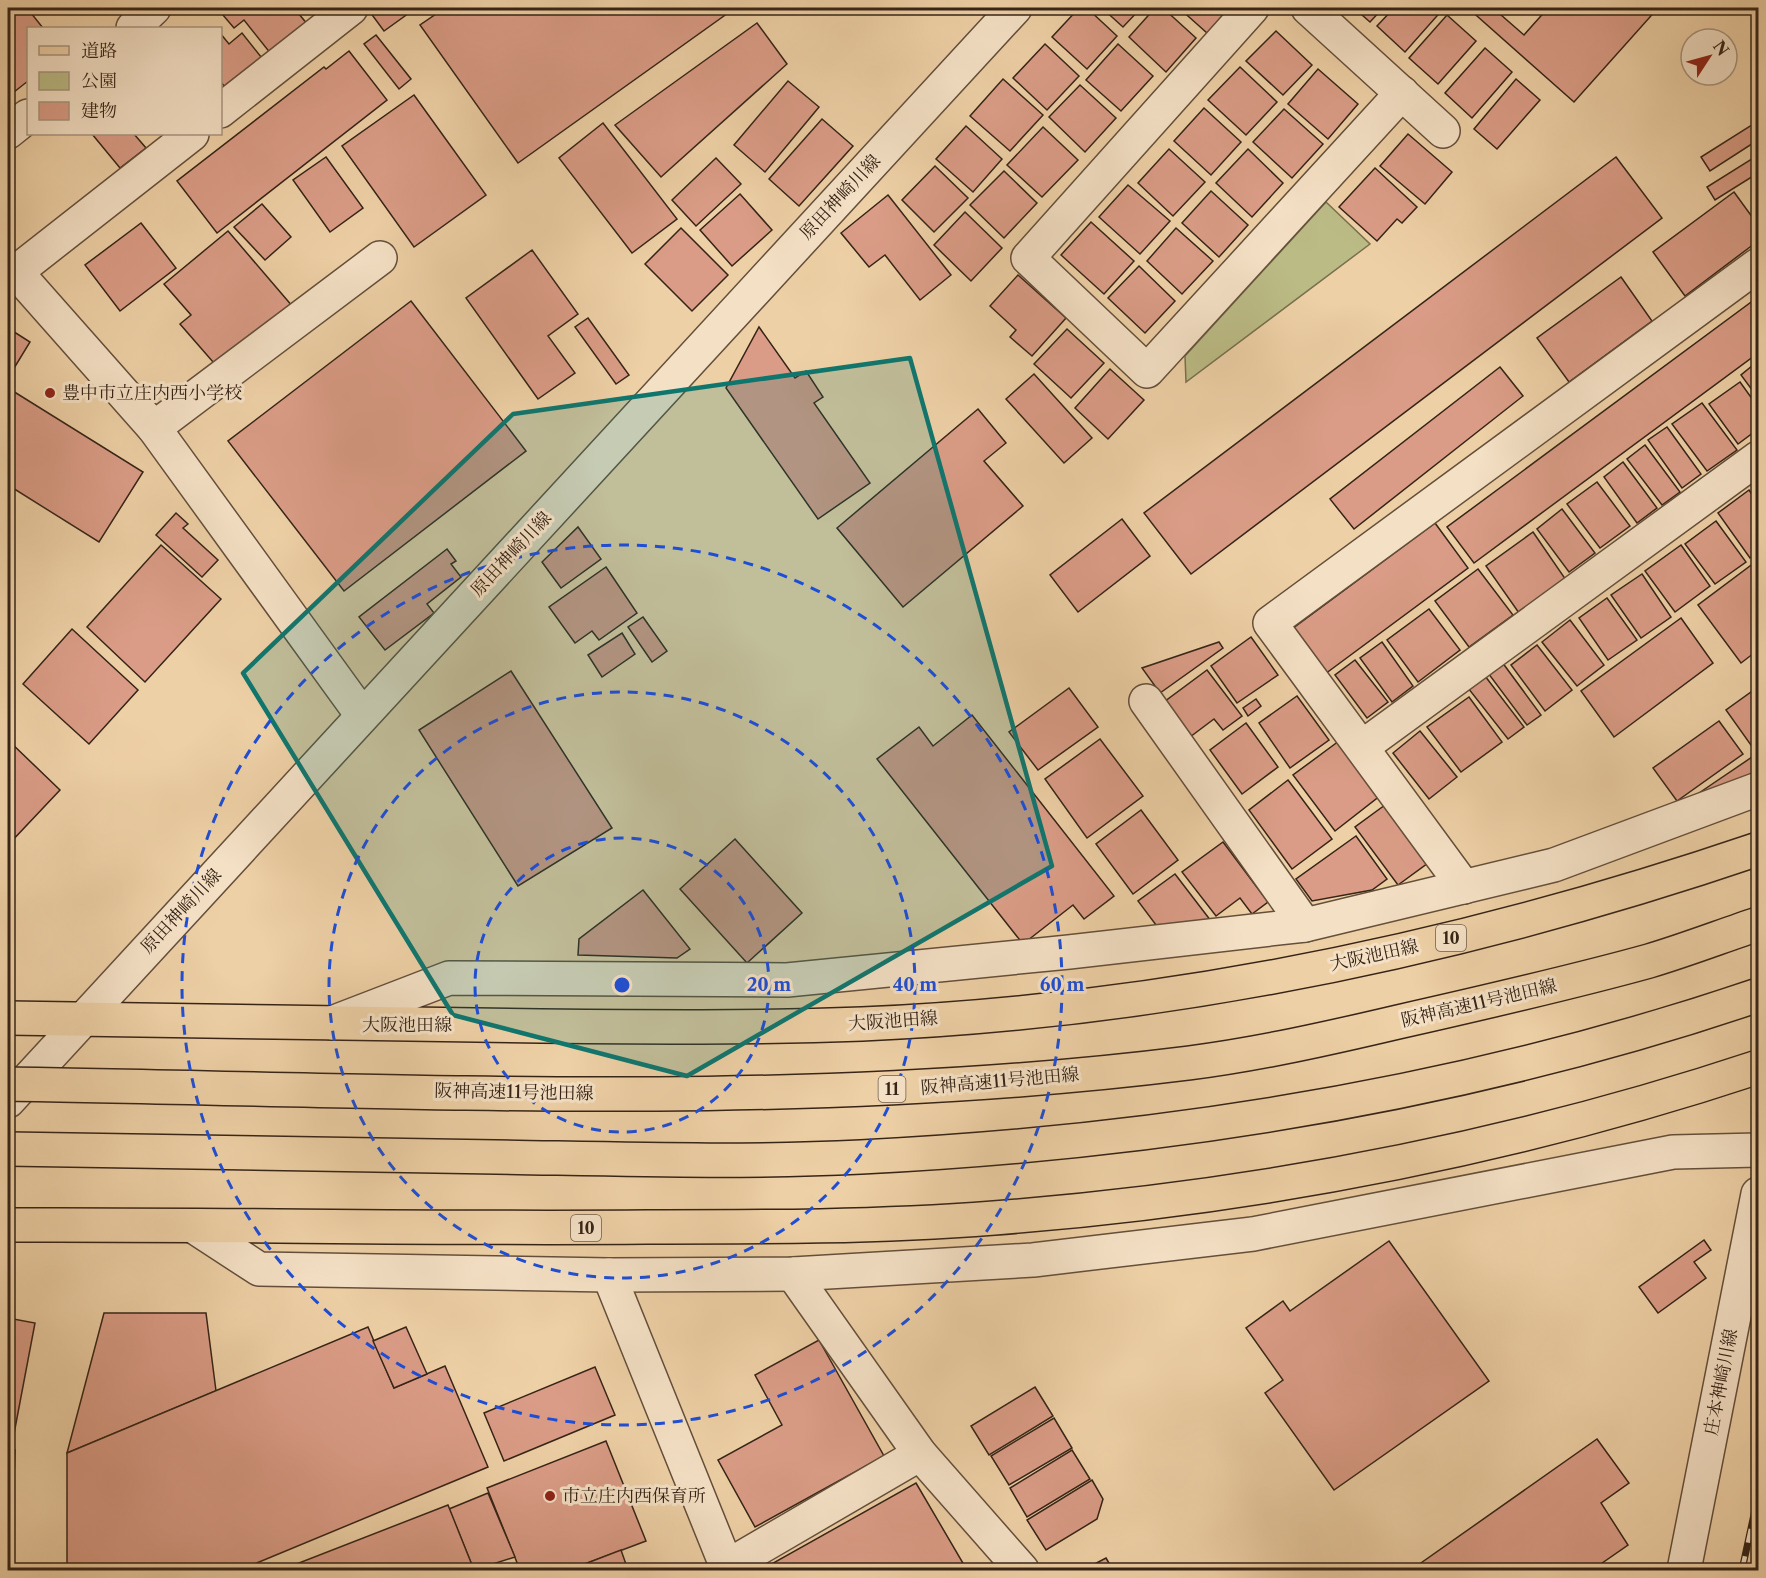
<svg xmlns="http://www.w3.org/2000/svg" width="1766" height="1578" font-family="'Libre Caslon Text','Noto Serif JP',serif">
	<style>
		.green { fill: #bbbb85; stroke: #78704e; stroke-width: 1.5 }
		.building { fill: #da9c86; stroke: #362417; stroke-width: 1.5 }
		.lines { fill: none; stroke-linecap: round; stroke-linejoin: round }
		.minor-casing { stroke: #644f3b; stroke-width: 36 }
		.major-casing { stroke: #362417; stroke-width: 36 }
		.highway-casing { stroke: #362417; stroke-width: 36 }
		.minor { stroke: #f4e0c5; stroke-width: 33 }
		.major { stroke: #eed0a6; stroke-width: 33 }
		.highway { stroke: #eed0a6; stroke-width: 33 }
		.rail-casing { stroke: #362417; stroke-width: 7 }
		.rail { stroke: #f4e0c5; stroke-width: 4.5; stroke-dasharray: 14; stroke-linecap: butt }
		.highway-bridge-casing { stroke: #362417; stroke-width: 36; stroke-linecap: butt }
		.highway-bridge { stroke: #eed0a6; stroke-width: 33 }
		.marked { fill: #0f766e; fill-opacity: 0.2; stroke: #0f766e; stroke-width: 4.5; stroke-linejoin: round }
		.ring { fill: none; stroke: #1d4ed8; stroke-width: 3; stroke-dasharray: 10 8 }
		.poi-dot { fill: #8f2418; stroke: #f4e0c5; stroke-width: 2 }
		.labels { text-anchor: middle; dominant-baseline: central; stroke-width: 6; stroke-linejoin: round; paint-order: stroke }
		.shield { fill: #f4e0c5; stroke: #6f5c4b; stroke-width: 1.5 }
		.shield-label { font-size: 16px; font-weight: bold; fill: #362417 }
		.street-label { font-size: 18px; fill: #362417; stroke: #f4e0c5 }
		.poi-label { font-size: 18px; fill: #362417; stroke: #f4e0c5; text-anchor: start }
		.centre { fill: #1d4ed8; stroke: #f4e0c5; stroke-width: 3 }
		.ring-label { font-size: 18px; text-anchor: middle; font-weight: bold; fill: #1d4ed8; stroke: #f4e0c5; stroke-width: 6; stroke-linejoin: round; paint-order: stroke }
	</style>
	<rect width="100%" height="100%" fill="#eed0a6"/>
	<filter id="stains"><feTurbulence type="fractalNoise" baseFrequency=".00333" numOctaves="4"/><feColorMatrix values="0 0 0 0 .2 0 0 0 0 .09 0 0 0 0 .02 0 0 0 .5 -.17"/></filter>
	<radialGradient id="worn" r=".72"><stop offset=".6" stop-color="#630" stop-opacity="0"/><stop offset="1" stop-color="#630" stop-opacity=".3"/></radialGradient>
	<!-- green -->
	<path class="green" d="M 1326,202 L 1370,244 L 1186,382 L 1185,356 Z"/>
	<!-- building -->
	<g class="building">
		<path d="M 8,8 L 27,8 L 43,28 L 28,28 L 28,81 L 14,92 L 8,84 Z"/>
		<path d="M 217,8 L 294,8 L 308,25 L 271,54 L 244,20 L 234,28 Z"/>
		<path d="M 367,8 L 416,8 L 384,31 Z"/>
		<path d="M 445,8 L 735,8 L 518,163 L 420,25 Z"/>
		<path d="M 1079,8 L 1087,8 L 1117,36 L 1087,69 L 1052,37 Z"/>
		<path d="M 1102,8 L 1141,8 L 1123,27 Z"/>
		<path d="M 1155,8 L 1163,8 L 1196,38 L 1166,72 L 1129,37 Z"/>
		<path d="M 1179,8 L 1222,8 L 1227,12 L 1207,33 Z"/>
		<path d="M 1354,8 L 1383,8 L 1370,22 Z"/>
		<path d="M 1394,8 L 1444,8 L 1405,52 L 1377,26 Z"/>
		<path d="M 1468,8 L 1493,8 L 1524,35 L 1548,8 L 1658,8 L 1574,102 Z"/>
		<path d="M 1447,15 L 1476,41 L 1438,84 L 1409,58 Z"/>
		<path d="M 757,23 L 787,64 L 661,177 L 615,125 Z"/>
		<path d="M 1276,31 L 1312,65 L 1283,95 L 1246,61 Z"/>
		<path d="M 220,33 L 229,44 L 242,33 L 265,62 L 228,91 L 220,81 Z"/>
		<path d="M 376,35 L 411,79 L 399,89 L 364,44 Z"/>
		<path d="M 1045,44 L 1079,76 L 1047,110 L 1013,78 Z"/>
		<path d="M 1118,44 L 1153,76 L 1121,111 L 1086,80 Z"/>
		<path d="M 1485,48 L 1512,72 L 1472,118 L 1445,93 Z"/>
		<path d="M 349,51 L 387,100 L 217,233 L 177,181 L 324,67 L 326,69 Z"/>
		<path d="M 1240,67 L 1277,102 L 1246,135 L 1208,100 Z"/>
		<path d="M 1318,69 L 1358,104 L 1328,139 L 1288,104 Z"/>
		<path d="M 1003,79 L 1043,115 L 1010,151 L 970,116 Z"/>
		<path d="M 1516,79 L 1540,100 L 1497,149 L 1474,129 Z"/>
		<path d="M 788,81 L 819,107 L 765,172 L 734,145 Z"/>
		<path d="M 1080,85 L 1116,118 L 1085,152 L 1049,117 Z"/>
		<path d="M 414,95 L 486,195 L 414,247 L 342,146 Z"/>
		<path d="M 1204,108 L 1241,142 L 1211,175 L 1174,141 Z"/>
		<path d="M 1284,109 L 1323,144 L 1292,178 L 1253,142 Z"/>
		<path d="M 822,119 L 853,146 L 799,206 L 769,179 Z"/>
		<path d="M 1758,121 L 1758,140 L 1710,171 L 1701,157 Z"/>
		<path d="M 603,123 L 677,219 L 632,253 L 559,158 Z"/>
		<path d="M 966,126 L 1002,159 L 973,192 L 936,159 Z"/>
		<path d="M 1043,127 L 1078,160 L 1042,197 L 1007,165 Z"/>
		<path d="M 92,134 L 134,134 L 146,148 L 120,168 Z"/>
		<path d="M 1408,134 L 1452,172 L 1425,204 L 1380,166 Z"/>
		<path d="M 1169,149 L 1205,182 L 1173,216 L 1138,183 Z"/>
		<path d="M 1248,149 L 1283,183 L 1252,217 L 1216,183 Z"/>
		<path d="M 1758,155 L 1758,173 L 1715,200 L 1707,187 Z"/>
		<path d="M 326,157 L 363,208 L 330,232 L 293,180 Z"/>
		<path d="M 1616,157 L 1662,218 L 1191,574 L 1144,513 Z"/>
		<path d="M 716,158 L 741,184 L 696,226 L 672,200 Z"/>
		<path d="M 935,166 L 968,198 L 934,232 L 902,200 Z"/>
		<path d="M 1375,168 L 1417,207 L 1402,223 L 1397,219 L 1377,241 L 1339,207 Z"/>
		<path d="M 1004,171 L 1037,203 L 1004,238 L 970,205 Z"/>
		<path d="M 1128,185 L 1170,221 L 1140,254 L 1099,217 Z"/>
		<path d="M 1211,191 L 1248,225 L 1219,257 L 1182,223 Z"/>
		<path d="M 1734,192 L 1758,225 L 1758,241 L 1685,296 L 1653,252 Z"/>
		<path d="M 740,194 L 772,230 L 732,266 L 700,230 Z"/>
		<path d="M 888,195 L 951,275 L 920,300 L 885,255 L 869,267 L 841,233 Z"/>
		<path d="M 262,204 L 291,237 L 265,260 L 234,227 Z"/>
		<path d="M 965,212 L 1002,248 L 971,281 L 934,245 Z"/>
		<path d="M 1091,222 L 1134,261 L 1104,294 L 1061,255 Z"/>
		<path d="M 141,223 L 176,268 L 120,311 L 85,265 Z"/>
		<path d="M 681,228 L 728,275 L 692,311 L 645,264 Z"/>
		<path d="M 1176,228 L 1213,261 L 1182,294 L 1147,261 Z"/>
		<path d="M 228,231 L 293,307 L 220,370 L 180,324 L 191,315 L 164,284 Z"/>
		<path d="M 532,250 L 578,314 L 548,336 L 575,373 L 538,399 L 466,298 Z"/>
		<path d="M 1139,266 L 1175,301 L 1145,333 L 1108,298 Z"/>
		<path d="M 1018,275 L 1066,318 L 1032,356 L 1010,337 L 1016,330 L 990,306 Z"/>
		<path d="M 1621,277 L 1652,321 L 1569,382 L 1537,338 Z"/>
		<path d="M 1758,297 L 1758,353 L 1474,563 L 1447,527 Z"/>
		<path d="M 411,301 L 526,451 L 344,591 L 228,441 Z"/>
		<path d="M 588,318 L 629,375 L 616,384 L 575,327 Z"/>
		<path d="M 759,327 L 795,378 L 806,371 L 823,397 L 814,403 L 870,483 L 818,519 L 726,388 Z"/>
		<path d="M 8,328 L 30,342 L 8,378 Z"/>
		<path d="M 1067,329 L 1104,363 L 1071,398 L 1034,364 Z"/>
		<path d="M 1758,361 L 1758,398 L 1741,375 Z"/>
		<path d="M 1500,367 L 1523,396 L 1354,529 L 1330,499 Z"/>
		<path d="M 1110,369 L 1144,400 L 1108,439 L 1075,408 Z"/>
		<path d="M 1034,374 L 1092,438 L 1064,463 L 1006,399 Z"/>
		<path d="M 1740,382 L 1758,407 L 1758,429 L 1738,444 L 1709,404 Z"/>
		<path d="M 8,388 L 143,472 L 99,542 L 8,485 Z"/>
		<path d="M 1702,403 L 1737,450 L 1707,471 L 1672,424 Z"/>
		<path d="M 978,409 L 1006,443 L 984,461 L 1023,506 L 903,607 L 837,528 Z"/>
		<path d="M 1667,427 L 1701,474 L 1682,488 L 1648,440 Z"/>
		<path d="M 1645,445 L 1680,492 L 1662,505 L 1627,459 Z"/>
		<path d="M 1623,462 L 1657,508 L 1637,523 L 1604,477 Z"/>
		<path d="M 1597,482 L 1630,526 L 1600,548 L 1567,504 Z"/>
		<path d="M 1749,490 L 1758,503 L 1758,552 L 1750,558 L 1718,513 Z"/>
		<path d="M 1562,509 L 1595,553 L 1569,572 L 1537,529 Z"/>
		<path d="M 176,513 L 188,524 L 183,528 L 218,560 L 202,577 L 156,535 Z"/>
		<path d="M 1122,519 L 1150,556 L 1078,612 L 1050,575 Z"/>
		<path d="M 1716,521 L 1746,562 L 1715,584 L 1685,544 Z"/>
		<path d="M 1435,523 L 1468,568 L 1325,674 L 1292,629 Z"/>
		<path d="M 578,527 L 601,559 L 561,588 L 542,562 Z"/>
		<path d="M 1533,532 L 1566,580 L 1519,613 L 1486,566 Z"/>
		<path d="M 161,545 L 221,599 L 145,682 L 87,627 Z"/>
		<path d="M 1681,545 L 1710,586 L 1675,612 L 1645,571 Z"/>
		<path d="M 447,549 L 456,561 L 451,564 L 461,577 L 427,604 L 434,613 L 385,650 L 359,617 Z"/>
		<path d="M 1758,560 L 1758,650 L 1741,663 L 1698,605 Z"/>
		<path d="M 606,567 L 637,613 L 599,640 L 592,631 L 575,643 L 549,607 Z"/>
		<path d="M 1478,569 L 1513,615 L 1469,647 L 1435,601 Z"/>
		<path d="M 1642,574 L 1671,617 L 1641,638 L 1611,595 Z"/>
		<path d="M 1607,598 L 1637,640 L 1608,660 L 1579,618 Z"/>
		<path d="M 1429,609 L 1460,650 L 1418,682 L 1387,640 Z"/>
		<path d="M 643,617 L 667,651 L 652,662 L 628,627 Z"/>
		<path d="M 1681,618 L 1713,663 L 1614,737 L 1581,691 Z"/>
		<path d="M 1570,620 L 1604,665 L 1577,686 L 1542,642 Z"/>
		<path d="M 72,629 L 138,690 L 89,744 L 23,684 Z"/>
		<path d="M 622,633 L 635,654 L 602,677 L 588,655 Z"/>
		<path d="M 1251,637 L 1278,675 L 1237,703 L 1211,666 Z"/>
		<path d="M 1219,642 L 1223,648 L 1160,693 L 1142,668 Z"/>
		<path d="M 1382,642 L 1413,686 L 1392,702 L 1360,658 Z"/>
		<path d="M 1537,645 L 1572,690 L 1545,711 L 1511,665 Z"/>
		<path d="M 1355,660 L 1388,702 L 1367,718 L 1335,675 Z"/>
		<path d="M 1502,662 L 1541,715 L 1527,725 L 1488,673 Z"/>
		<path d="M 1207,670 L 1242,716 L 1223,730 L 1214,719 L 1190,737 L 1164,702 Z"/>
		<path d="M 511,671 L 612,828 L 518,886 L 419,730 Z"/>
		<path d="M 1485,676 L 1524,727 L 1508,739 L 1468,688 Z"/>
		<path d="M 1758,687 L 1758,744 L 1753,748 L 1726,710 Z"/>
		<path d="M 1069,688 L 1098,727 L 1038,770 L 1009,732 Z"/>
		<path d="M 1297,696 L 1329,740 L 1290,768 L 1259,723 Z"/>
		<path d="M 1469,697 L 1502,742 L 1461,772 L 1427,727 Z"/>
		<path d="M 1256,699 L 1261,706 L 1248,716 L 1243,708 Z"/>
		<path d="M 972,715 L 1114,896 L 1084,919 L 1073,905 L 1023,944 L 877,759 L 919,727 L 933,746 Z"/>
		<path d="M 1719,721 L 1743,754 L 1677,801 L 1653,768 Z"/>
		<path d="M 1246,723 L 1278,767 L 1242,794 L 1210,750 Z"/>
		<path d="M 1420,731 L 1457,777 L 1429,799 L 1393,753 Z"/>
		<path d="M 1100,739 L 1143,796 L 1087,838 L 1045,779 Z"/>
		<path d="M 8,740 L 60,790 L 8,845 Z"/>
		<path d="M 1339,741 L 1381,795 L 1335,831 L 1293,775 Z"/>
		<path d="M 1758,753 L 1758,780 L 1696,795 Z"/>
		<path d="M 1288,780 L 1332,839 L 1292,869 L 1249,810 Z"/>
		<path d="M 1385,805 L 1428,863 L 1398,885 L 1355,827 Z"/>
		<path d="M 1141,810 L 1178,860 L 1133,894 L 1096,844 Z"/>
		<path d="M 1356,836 L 1387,879 L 1372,890 L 1312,901 L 1296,879 Z"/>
		<path d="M 735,839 L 802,913 L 747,963 L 680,889 Z"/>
		<path d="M 1223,842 L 1268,902 L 1252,914 L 1240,898 L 1216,916 L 1182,872 Z"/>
		<path d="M 1175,874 L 1211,921 L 1159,929 L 1138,901 Z"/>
		<path d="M 643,890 L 690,949 L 677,958 L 578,955 L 579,939 Z"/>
		<path d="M 1704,1240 L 1711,1250 L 1694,1262 L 1706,1278 L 1658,1313 L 1639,1287 Z"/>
		<path d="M 1389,1241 L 1489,1381 L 1334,1490 L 1265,1393 L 1283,1380 L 1246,1328 L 1283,1301 L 1290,1311 Z"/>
		<path d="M 104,1313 L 206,1313 L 216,1391 L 67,1453 Z"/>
		<path d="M 8,1318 L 35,1323 L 13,1439 L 8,1438 Z"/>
		<path d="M 368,1327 L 394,1388 L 445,1366 L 488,1467 L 240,1570 L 67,1570 L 67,1453 Z"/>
		<path d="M 406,1327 L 427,1374 L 394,1388 L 373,1341 Z"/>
		<path d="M 819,1340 L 884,1456 L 755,1527 L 718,1460 L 782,1425 L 755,1375 Z"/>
		<path d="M 595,1367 L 615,1415 L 504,1461 L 484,1413 Z"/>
		<path d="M 1035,1387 L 1053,1416 L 989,1455 L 971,1426 Z"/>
		<path d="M 1054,1418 L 1072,1448 L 1009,1485 L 991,1456 Z"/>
		<path d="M 1597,1439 L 1629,1483 L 1601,1503 L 1628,1545 L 1592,1570 L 1411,1570 Z"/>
		<path d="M 606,1441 L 646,1541 L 569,1570 L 520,1570 L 487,1488 Z"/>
		<path d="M 8,1449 L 15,1450 L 13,1506 L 8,1506 Z"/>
		<path d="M 1072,1450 L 1090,1479 L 1027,1517 L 1010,1488 Z"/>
		<path d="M 1092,1480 L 1103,1499 L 1097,1519 L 1046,1550 L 1027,1520 Z"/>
		<path d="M 916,1483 L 967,1570 L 761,1570 Z"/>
		<path d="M 488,1493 L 515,1557 L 474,1570 L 449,1509 Z"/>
		<path d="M 448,1505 L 474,1570 L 281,1570 Z"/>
		<path d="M 621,1550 L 628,1570 L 569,1570 Z"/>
		<path d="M 1106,1558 L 1113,1570 L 1083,1570 Z"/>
	</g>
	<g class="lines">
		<!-- minor casing -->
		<g class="minor-casing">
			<g id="minor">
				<path d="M 1252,8 L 1028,258 L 1147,371 L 1402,93"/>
				<path d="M 1308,8 L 1443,131"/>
				<path d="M 133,28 L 154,8"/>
				<path d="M 220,111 L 351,8"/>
				<path d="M 8,132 L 28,116"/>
				<path d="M 8,267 L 16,272 L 154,428 L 362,715"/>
				<path d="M 16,272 L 192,134"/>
				<path d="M 154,428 L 380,258"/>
				<path d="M 1146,701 L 1305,925"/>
				<path d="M 1362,747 L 1758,458"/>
				<path d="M 1464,887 L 1270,623 L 1758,265"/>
				<path d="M 332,1023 L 449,978 L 787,980 L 1069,952 L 1305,925 L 1554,865 L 1758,789"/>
				<path d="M 8,1101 L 1015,8"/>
				<path d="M 193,1226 L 259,1269 L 609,1275 L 793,1274 L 1033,1260 L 1253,1234 L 1673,1152 L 1758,1150"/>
				<path d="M 793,1274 L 920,1454 L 1022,1570"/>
				<path d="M 609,1275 L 728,1570"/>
				<path d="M 726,1567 L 920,1454"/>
				<path d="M 1684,1570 L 1758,1194"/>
			</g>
		</g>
		<!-- major casing -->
		<g class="major-casing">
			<g id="major">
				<path d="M 8,1018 C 186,1020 363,1024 541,1026 C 648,1027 755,1028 862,1024 C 1167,1011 1470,947 1758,849"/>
				<path d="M 8,1225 C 221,1224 434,1229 647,1227 C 763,1227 878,1227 994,1218 C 1253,1198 1511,1149 1758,1067"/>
			</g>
		</g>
		<!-- highway casing -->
		<g class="highway-casing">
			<path id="highway" d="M 8,1149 C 170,1152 333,1154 496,1157 C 618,1159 739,1163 861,1157 C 1164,1142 1470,1093 1758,995"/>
		</g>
		<!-- minor -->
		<use href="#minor" class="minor"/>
		<!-- major -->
		<use href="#major" class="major"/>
		<!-- highway -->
		<use href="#highway" class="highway"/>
		<!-- rail casing -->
		<g class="rail-casing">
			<path id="rail" d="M 1742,1570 L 1758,1496"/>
		</g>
		<!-- rail -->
		<use href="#rail" class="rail"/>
		<!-- highway-bridge casing -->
		<g class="highway-bridge-casing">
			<path id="highway-bridge" d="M 8,1084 C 401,1090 797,1112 1189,1063 C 1259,1054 1330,1038 1398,1022 C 1482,1003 1566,984 1649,961 C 1686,950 1722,936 1758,924"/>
		</g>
		<!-- highway-bridge -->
		<use href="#highway-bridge" class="highway-bridge"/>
	</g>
	<!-- marked area -->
	<path class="marked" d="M 910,358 L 1052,866 L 687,1076 L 453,1015 L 243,673 L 513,414 Z"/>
	<!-- distance rings -->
	<g class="ring">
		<circle cx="622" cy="985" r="147"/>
		<circle cx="622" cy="985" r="293"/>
		<circle cx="622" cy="985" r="440"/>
	</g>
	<!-- markers -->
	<g class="poi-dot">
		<circle cx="50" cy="393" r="6"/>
		<circle cx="550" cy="1496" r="6"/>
	</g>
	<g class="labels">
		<!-- shield labels -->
		<g class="shield">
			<rect x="1436" y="925" width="30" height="26" rx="4.5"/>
			<rect x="878.5" y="1076" width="27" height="26" rx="4.5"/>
			<rect x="571" y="1215" width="30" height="26" rx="4.5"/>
		</g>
		<g class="shield-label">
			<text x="1451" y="938">10</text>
			<text x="892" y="1089">11</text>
			<text x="586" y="1228">10</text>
		</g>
		<!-- street labels -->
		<g class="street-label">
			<text transform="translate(840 197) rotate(-47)">原田神崎川線</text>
			<text transform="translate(511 554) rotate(-47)">原田神崎川線</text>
			<text transform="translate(181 911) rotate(-47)">原田神崎川線</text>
			<text transform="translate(1374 955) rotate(-12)">大阪池田線</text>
			<text transform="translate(1479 1003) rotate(-13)">阪神高速11号池田線</text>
			<text transform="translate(893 1021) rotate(-4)">大阪池田線</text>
			<text x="407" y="1025">大阪池田線</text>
			<text transform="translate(1000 1081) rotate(-5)">阪神高速11号池田線</text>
			<text transform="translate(514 1092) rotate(1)">阪神高速11号池田線</text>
			<text transform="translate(1721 1382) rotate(-79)">庄本神崎川線</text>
		</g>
		<!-- poi labels -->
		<g class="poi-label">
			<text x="62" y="393">豊中市立庄内西小学校</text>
			<text x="562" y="1496">市立庄内西保育所</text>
		</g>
	</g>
	<circle cx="622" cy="985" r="9" class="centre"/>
	<g class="ring-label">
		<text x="769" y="991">20 m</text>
		<text x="915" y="991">40 m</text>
		<text x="1062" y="991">60 m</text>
	</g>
	<!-- margin -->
	<rect width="1766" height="1578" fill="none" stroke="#eed0a6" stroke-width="30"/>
	<rect x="9" y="9" width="1748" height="1560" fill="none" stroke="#362417" stroke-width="3"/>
	<rect x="15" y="15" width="1736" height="1548" fill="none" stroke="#362417" stroke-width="1.5"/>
	<!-- legend -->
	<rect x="27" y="27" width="195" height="108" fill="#f4e0c5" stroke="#a8957f" stroke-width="1.5"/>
	<rect x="39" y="46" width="30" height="9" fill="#eed0a6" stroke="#a8957f" stroke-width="1.5"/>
	<text x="81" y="57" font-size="18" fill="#362417">道路</text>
	<rect x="39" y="72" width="30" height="18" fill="#bbbb85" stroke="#a8957f" stroke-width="1.5"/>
	<text x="81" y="87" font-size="18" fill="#362417">公園</text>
	<rect x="39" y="102" width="30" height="18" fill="#da9c86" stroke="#a8957f" stroke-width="1.5"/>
	<text x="81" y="117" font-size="18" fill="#362417">建物</text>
	<!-- north arrow -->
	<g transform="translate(1709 57) rotate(54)"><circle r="28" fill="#f4e0c5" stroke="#a8957f" stroke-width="1.5"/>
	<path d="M0-4.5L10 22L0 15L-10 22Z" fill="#8f2418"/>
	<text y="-9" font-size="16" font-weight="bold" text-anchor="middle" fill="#362417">N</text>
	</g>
	<rect width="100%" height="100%" filter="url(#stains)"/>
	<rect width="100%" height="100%" fill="url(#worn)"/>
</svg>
